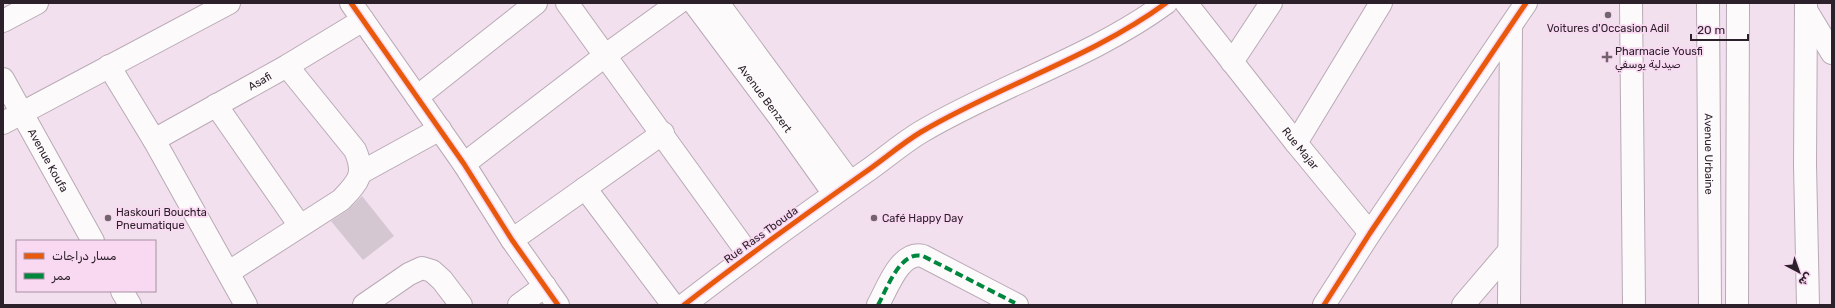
<svg xmlns="http://www.w3.org/2000/svg" width="1835" height="308" font-family="Rubik,'Noto Naskh Arabic',sans-serif">
	<style>
		.building { fill: #d4c7d1 }
		.lines { fill: none; stroke-linecap: round; stroke-linejoin: round }
		.minor-casing { stroke: #b8aab5; stroke-width: 24 }
		.minor { stroke: #fdfafc; stroke-width: 22 }
		.quiet { stroke: #00873e; stroke-width: 4; stroke-dasharray: 8 4; stroke-linecap: butt }
		.cycleway-casing { stroke: #f9d9f1; stroke-width: 8 }
		.cycleway { stroke: #e8590c; stroke-width: 5 }
		.poi-dot { fill: #71646f; stroke: #f9d9f1; stroke-width: 1.5 }
		.labels { text-anchor: middle; dominant-baseline: central; stroke-width: 3.5; stroke-linejoin: round; paint-order: stroke }
		.poi-label { font-size: 11px; fill: #2c212a; stroke: #f9d9f1; text-anchor: start }
		.street-label { font-size: 11px; fill: #2c212a; stroke: #f9d9f1 }
	</style>
	<rect width="100%" height="100%" fill="#f2e0ee"/>
	<!-- building -->
	<path class="building" d="M 362,196 L 394,236 L 363,260 L 331,221 L 348,210 Z"/>
	<g class="lines">
		<!-- minor casing -->
		<g class="minor-casing">
			<g id="minor">
				<path d="M 351,3 L 464,164 L 512,240 L 558,305"/>
				<path d="M 567,3 L 749,255"/>
				<path id="s1" d="M 694,3 L 780,118 L 834,194"/>
				<path d="M 718,3 L 850,182"/>
				<path id="s2" d="M 1186,3 L 1296,143 L 1370,233"/>
				<path d="M 1631,3 L 1634,305"/>
				<path id="s3" d="M 1708,3 L 1710,305"/>
				<path d="M 1806,3 L 1805,165 L 1808,305"/>
				<path d="M 1806,10 L 1832,53"/>
				<path d="M 3,21 L 37,3"/>
				<path d="M 1232,62 L 1271,3"/>
				<path d="M 109,66 L 154,140 L 246,305"/>
				<path id="s4" d="M 3,79 L 93,241"/>
				<path d="M 417,97 L 536,3"/>
				<path d="M 216,105 L 300,226"/>
				<path d="M 3,123 L 229,3"/>
				<path id="s5" d="M 154,140 L 287,66 L 363,20"/>
				<path d="M 1296,143 L 1381,3"/>
				<path d="M 464,164 L 606,55 L 678,3"/>
				<path d="M 360,173 L 440,129"/>
				<path d="M 585,188 L 673,305"/>
				<path d="M 512,240 L 663,133"/>
				<path d="M 229,272 L 341,200 C 358,182 366,175 355,150 L 287,66"/>
				<path d="M 122,291 L 130,305"/>
				<path d="M 364,305 L 409,274 L 422,268 L 432,271 L 442,280 L 461,305"/>
				<path d="M 519,305 L 545,286"/>
				<path d="M 684,305 C 743,259 803,216 864,173 C 883,160 901,144 921,132 C 1000,85 1091,58 1166,3"/>
				<path d="M 878,305 C 887,289 900,250 923,256 L 1017,305"/>
				<path d="M 1324,305 L 1370,233 L 1526,3"/>
				<path d="M 1463,305 L 1509,251"/>
				<path d="M 1509,305 L 1511,26"/>
				<path d="M 1737,305 L 1738,3"/>
			</g>
		</g>
		<!-- minor -->
		<use href="#minor" class="minor"/>
		<!-- quiet -->
		<path class="quiet" d="M 878,305 C 887,289 900,250 923,256 L 1015,303"/>
		<!-- cycleway casing -->
		<g class="cycleway-casing">
			<g id="cycleway">
				<path d="M 351,3 L 464,164 L 512,240 L 558,305"/>
				<path d="M 684,305 C 743,259 803,216 864,173 C 883,160 901,144 921,132 C 1000,85 1091,58 1166,3"/>
				<path d="M 1324,305 L 1370,233 L 1526,3"/>
			</g>
		</g>
		<!-- cycleway -->
		<use href="#cycleway" class="cycleway"/>
	</g>
	<!-- markers -->
	<g class="poi-dot">
		<circle cx="1608" cy="15" r="4"/>
		<path d="M1605 51h4v4h4v4h-4v4h-4v-4h-4v-4h4z"/>
		<circle cx="108" cy="218" r="4"/>
		<circle cx="874" cy="218" r="4"/>
	</g>
	<g class="labels">
		<!-- poi labels -->
		<g class="poi-label">
			<text x="1608" y="28" text-anchor="middle">Voitures d'Occasion Adil</text>
			<text x="1615" y="51">Pharmacie Yousfi<tspan x="1615" dy="13">صيدلية يوسفي</tspan></text>
			<text x="116" y="212">Haskouri Bouchta<tspan x="116" dy="13">Pneumatique</tspan></text>
			<text x="882" y="218">Café Happy Day</text>
		</g>
		<!-- street labels -->
		<g class="street-label">
			<text stroke="none"><textPath href="#s5" startOffset="121">Asafi</textPath></text>
			<text stroke="none"><textPath href="#s1" startOffset="119">Avenue Benzert</textPath></text>
			<text stroke="none"><textPath href="#s2" startOffset="185">Rue Majar</textPath></text>
			<text stroke="none"><textPath href="#s3" startOffset="151">Avenue Urbaine</textPath></text>
			<text stroke="none"><textPath href="#s4" startOffset="93">Avenue Koufa</textPath></text>
			<text transform="translate(761 235) rotate(-36)">Rue Rass Tbouda</text>
		</g>
	</g>
	<!-- border -->
	<rect width="1835" height="308" fill="none" stroke="#2c212a" stroke-width="8"/>
	<!-- legend -->
	<rect x="16" y="240" width="140" height="52" fill="#f9d9f1" stroke="#a78fa1"/>
	<rect x="24" y="253" width="20" height="6" fill="#e8590c" stroke="#a78fa1"/>
	<text x="52" y="260" font-size="12" fill="#2c212a">مسار دراجات</text>
	<rect x="24" y="273" width="20" height="6" fill="#00873e" stroke="#a78fa1"/>
	<text x="52" y="280" font-size="12" fill="#2c212a">ممر</text>
	<!-- north arrow -->
	<g transform="translate(1799 272) rotate(139)" stroke="#f9d9f1" stroke-width="3" paint-order="stroke">
	<path d="M0-3L7 15L0 10L-7 15Z" fill="#2c212a"/>
	<text y="-6" font-size="11" font-weight="bold" text-anchor="middle" fill="#2c212a">ش</text>
	</g>
	<!-- scale -->
	<path d="M1691 34v6h57v-6" fill="none" stroke="#2c212a" stroke-width="2"/>
	<text x="1697" y="34" font-size="12" fill="#2c212a" stroke="#f9d9f1" stroke-width="3" paint-order="stroke">20 m</text>
</svg>
